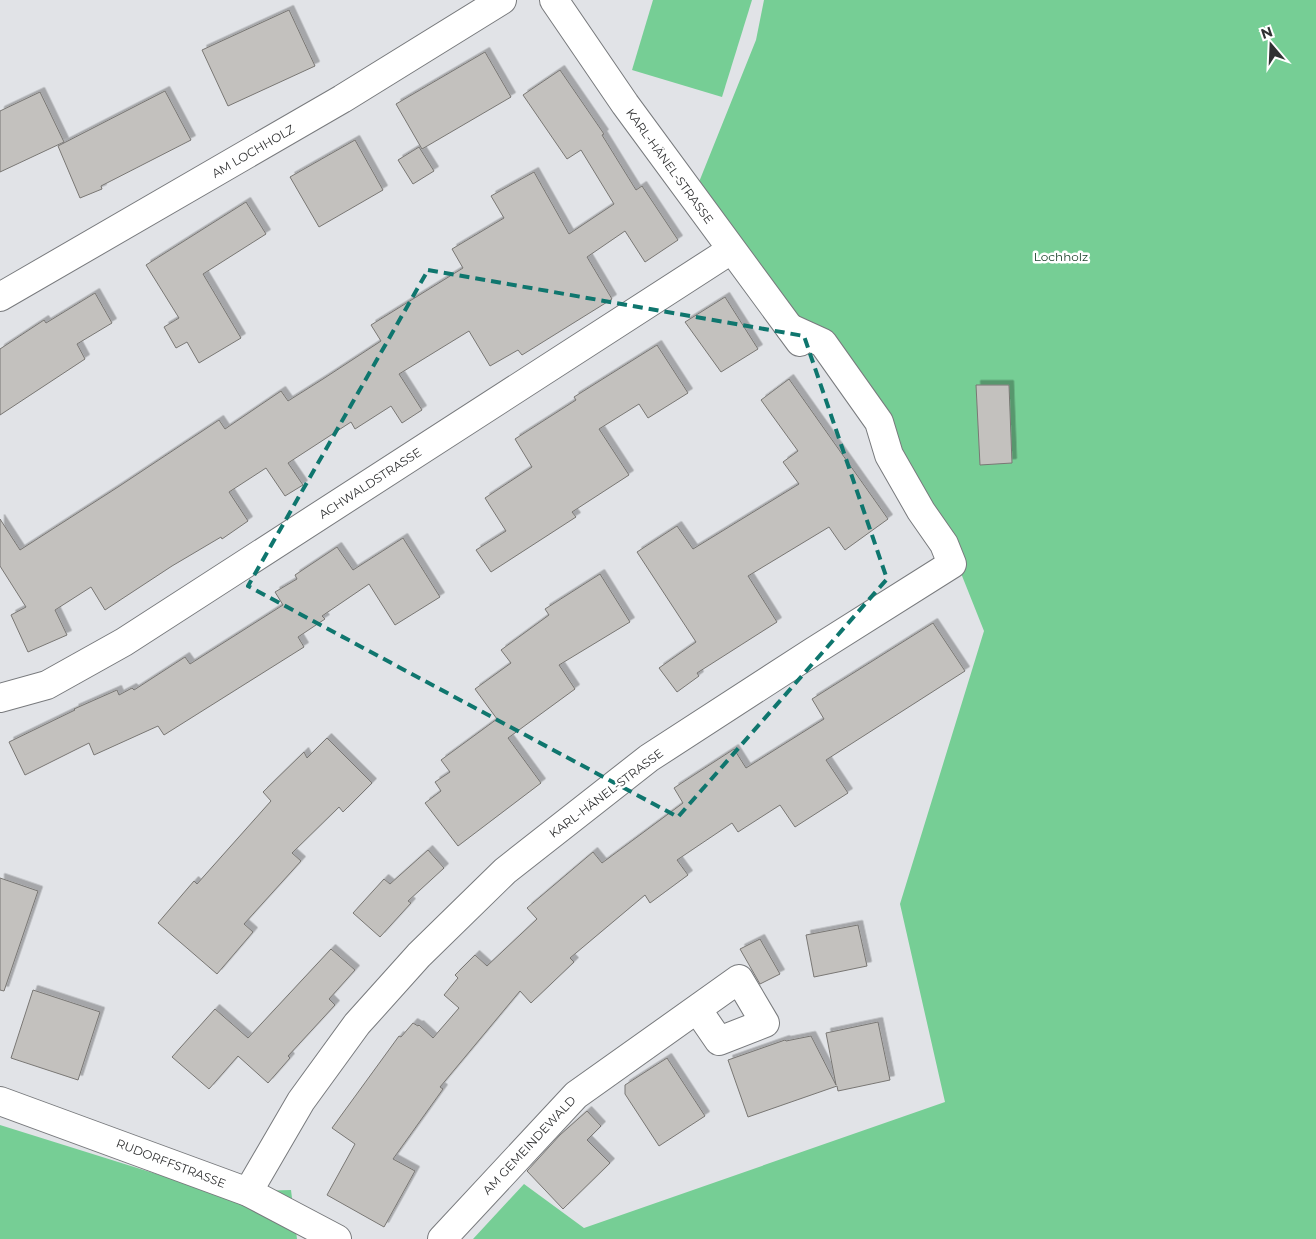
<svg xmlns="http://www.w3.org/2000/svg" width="1316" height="1239" font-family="Montserrat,sans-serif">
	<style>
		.green { fill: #76ce95 }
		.building { fill: #c3c1be; stroke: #797774; filter: url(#shadow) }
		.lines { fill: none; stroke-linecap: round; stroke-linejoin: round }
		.minor-casing { stroke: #787a7d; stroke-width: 30 }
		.minor { stroke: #fff; stroke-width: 28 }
		.marked { fill: none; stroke: #0f766e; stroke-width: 4; stroke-dasharray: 10 6; stroke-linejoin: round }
		.labels { text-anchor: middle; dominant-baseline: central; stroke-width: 5; stroke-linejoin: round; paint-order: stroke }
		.street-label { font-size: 12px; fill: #303132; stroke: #fff }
		.park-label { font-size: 12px; fill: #133d24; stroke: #fff }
	</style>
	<defs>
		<filter id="shadow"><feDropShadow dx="4.5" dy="-4.5" stdDeviation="0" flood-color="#0004"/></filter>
	</defs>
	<rect width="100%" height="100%" fill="#e1e3e7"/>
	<!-- green -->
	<g class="green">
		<path d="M 653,0 L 752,0 L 722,97 L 632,70 Z"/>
		<path d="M 764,0 L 1316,0 L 1316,1239 L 473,1239 L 524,1184 L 584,1228 L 945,1102 L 900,904 L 984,631 L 935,508 L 731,250 L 697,187 L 756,40 Z"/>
		<path d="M 0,1125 L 214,1192 L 291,1190 L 297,1239 L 0,1239 Z"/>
	</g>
	<!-- building -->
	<g class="building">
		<path d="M 289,10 L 315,66 L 228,106 L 202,50 Z"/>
		<path d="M 485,52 L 511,97 L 422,149 L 396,104 Z"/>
		<path d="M 560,70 L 604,134 L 602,135 L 636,190 L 642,186 L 678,240 L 645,262 L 625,231 L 587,257 L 612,299 L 522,355 L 518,350 L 490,366 L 469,331 L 399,374 L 422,410 L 402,423 L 391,406 L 355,429 L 351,422 L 288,463 L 303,485 L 285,496 L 266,468 L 229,492 L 248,521 L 222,539 L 221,537 L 172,566 L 105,610 L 91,587 L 55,610 L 67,635 L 28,652 L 11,615 L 26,607 L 0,566 L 0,519 L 20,550 L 118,487 L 219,420 L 225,429 L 281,391 L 288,401 L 323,379 L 381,341 L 371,325 L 463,268 L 452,249 L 504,218 L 491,196 L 534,172 L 569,234 L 614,204 L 581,150 L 567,159 L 523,95 Z"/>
		<path d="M 165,91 L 191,140 L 101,186 L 102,189 L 80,198 L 58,146 Z"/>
		<path d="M 40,92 L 64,142 L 0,172 L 0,111 Z"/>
		<path d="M 355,140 L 383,190 L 319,227 L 290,177 Z"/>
		<path d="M 419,147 L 434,171 L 413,184 L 398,160 Z"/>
		<path d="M 246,202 L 266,234 L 203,274 L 241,338 L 199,363 L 187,342 L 176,348 L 164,327 L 179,318 L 146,265 Z"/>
		<path d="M 95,293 L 112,323 L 77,344 L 85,359 L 0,415 L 0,349 L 44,320 L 46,323 Z"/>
		<path d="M 725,297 L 758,349 L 721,372 L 685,322 Z"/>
		<path d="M 657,345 L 688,393 L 648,418 L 639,404 L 599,429 L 629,475 L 572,512 L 576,517 L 491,572 L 476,550 L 506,531 L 485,498 L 532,467 L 515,439 L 576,400 L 574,397 Z"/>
		<path d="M 789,379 L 888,519 L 845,550 L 829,527 L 748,576 L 777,622 L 697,673 L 699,676 L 677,692 L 659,668 L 696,642 L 637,552 L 677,526 L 693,549 L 799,484 L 783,462 L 798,451 L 761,400 Z"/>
		<path d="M 976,385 L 1009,385 L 1012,463 L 980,465 Z"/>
		<path d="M 403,538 L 440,597 L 395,625 L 369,584 L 322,616 L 325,619 L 298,637 L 304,647 L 164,735 L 158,726 L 94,755 L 89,743 L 25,775 L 9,742 L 75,710 L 74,709 L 117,690 L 119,695 L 132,688 L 134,690 L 185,657 L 190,664 L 283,605 L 275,592 L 297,579 L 295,575 L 337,547 L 353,570 Z"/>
		<path d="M 600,574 L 630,622 L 559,665 L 575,689 L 508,738 L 541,783 L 458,846 L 425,803 L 441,791 L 435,782 L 450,772 L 441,760 L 497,719 L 475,689 L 511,663 L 501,650 L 549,615 L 545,609 Z"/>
		<path d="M 933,623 L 965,671 L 826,760 L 848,793 L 795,827 L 780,805 L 738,832 L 732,823 L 677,860 L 688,875 L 650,903 L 645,895 L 570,958 L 574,962 L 531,1003 L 520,991 L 440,1087 L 443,1089 L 393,1159 L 415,1171 L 384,1227 L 327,1195 L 355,1144 L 332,1128 L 399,1036 L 401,1037 L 413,1023 L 418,1026 L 419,1025 L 433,1038 L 459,1008 L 444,995 L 458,978 L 455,975 L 475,955 L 487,966 L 537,919 L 527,908 L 593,852 L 602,863 L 683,803 L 674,788 L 734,749 L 746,768 L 824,719 L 812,699 Z"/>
		<path d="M 327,738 L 372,783 L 343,812 L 339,807 L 292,853 L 301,861 L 244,924 L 253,932 L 217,974 L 158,923 L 194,881 L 197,884 L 271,801 L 263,792 L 304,752 L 307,758 Z"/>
		<path d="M 428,850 L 444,868 L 408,901 L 411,903 L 380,937 L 353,913 L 384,879 L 390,884 Z"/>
		<path d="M 0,878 L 38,891 L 4,991 L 0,990 Z"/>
		<path d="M 858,925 L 867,966 L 814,977 L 806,935 Z"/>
		<path d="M 760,939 L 780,974 L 760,984 L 740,949 Z"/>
		<path d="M 331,949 L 355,970 L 329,999 L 335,1005 L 288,1056 L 290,1058 L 268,1083 L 238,1056 L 209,1089 L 172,1057 L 215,1009 L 248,1038 Z"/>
		<path d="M 33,990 L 100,1012 L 78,1080 L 11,1058 Z"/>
		<path d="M 878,1022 L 890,1080 L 838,1091 L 837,1086 L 748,1117 L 728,1060 L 785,1040 L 786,1041 L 811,1036 L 836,1085 L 826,1033 Z"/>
		<path d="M 667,1058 L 705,1116 L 659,1146 L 625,1094 L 625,1085 Z"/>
		<path d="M 587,1111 L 601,1126 L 587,1140 L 610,1163 L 563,1209 L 527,1171 L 560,1135 Z"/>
	</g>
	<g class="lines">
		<!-- minor casing -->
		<g class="minor-casing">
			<g id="minor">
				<path d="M 554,0 L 625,104 L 800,342"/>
				<path d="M 0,297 L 342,99 L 502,0"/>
				<path d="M 0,698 L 47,685 L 124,642 L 731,250"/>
				<path d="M 0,1101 L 248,1192 L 337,1239"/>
				<path d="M 248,1192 L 301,1101 L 357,1024 L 419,955 L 505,871 L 649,758 L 814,651 L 952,564 L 944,544 L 921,511 L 889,455 L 879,422 L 823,343 L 790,328"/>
				<path d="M 442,1239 L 576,1095 L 739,979 L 765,1023 L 719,1041 L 697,1009"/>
			</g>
		</g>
		<!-- minor -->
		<use href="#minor" class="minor"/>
	</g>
	<!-- marked area -->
	<path class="marked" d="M 428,270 L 804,336 L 887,579 L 678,817 L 248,586 Z"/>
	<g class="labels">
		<!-- street labels -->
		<g class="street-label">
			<text transform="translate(253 151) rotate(-30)">AM LOCHHOLZ</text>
			<text transform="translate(670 166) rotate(54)">KARL-HÄNEL-STRASSE</text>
			<text transform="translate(370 483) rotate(-33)">ACHWALDSTRASSE</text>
			<text transform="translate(606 793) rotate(-37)">KARL-HÄNEL-STRASSE</text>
			<text transform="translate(529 1145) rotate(-47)">AM GEMEINDEWALD</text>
			<text transform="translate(171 1163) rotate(21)">RUDORFFSTRASSE</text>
		</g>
		<!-- park labels -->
		<g class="park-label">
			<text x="1061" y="256">Lochholz</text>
		</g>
	</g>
	<!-- north arrow -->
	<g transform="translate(1271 45) rotate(341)" stroke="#ffffff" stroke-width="4" paint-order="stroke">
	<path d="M0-4L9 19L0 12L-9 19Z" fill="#303132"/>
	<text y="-8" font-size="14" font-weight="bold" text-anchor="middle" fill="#303132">N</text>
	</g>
</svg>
